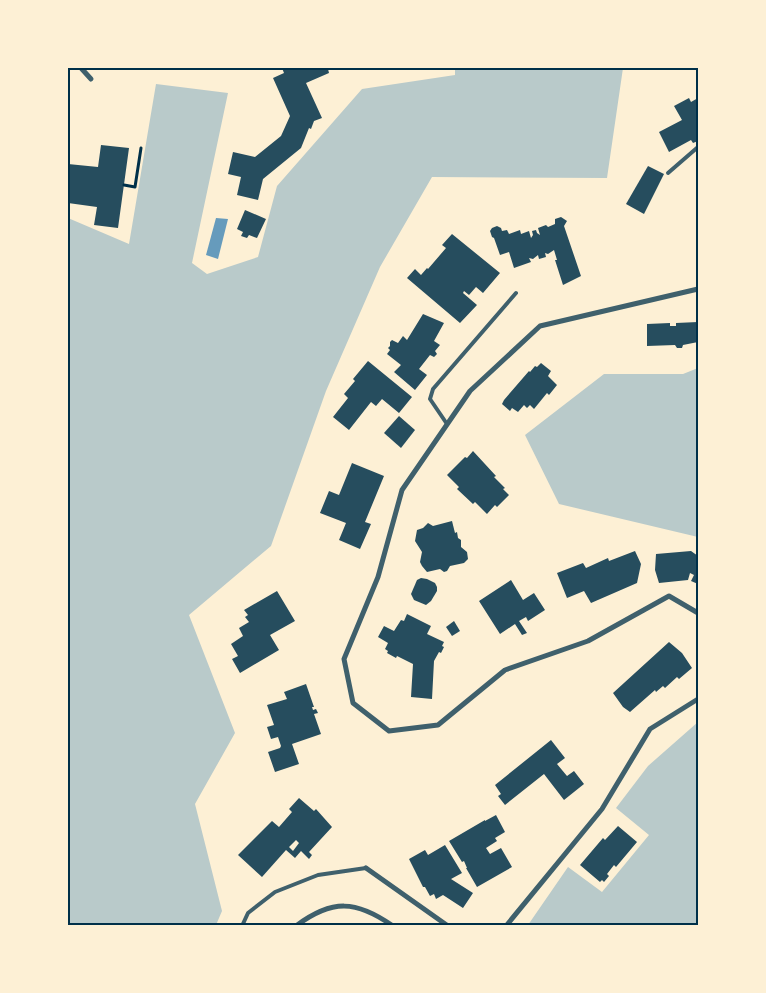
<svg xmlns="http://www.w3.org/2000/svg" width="766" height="993" font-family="'DM Sans',sans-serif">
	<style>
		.green { fill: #b9caca }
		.water { fill: #669bbc }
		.building { fill: #264d5e; fill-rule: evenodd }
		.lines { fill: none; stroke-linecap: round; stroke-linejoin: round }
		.path { stroke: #003049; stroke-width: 3 }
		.service { stroke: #3f606c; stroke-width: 4 }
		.minor { stroke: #3f606c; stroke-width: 5 }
		.neatline { fill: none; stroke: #003049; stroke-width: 2 }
	</style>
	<rect width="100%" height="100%" fill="#fdf0d5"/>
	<!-- green -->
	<g class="green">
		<path d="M 455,68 L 623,68 L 607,178 L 432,177 L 380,267 L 326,391 L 271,546 L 189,615 L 235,733 L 195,804 L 222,911 L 216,925 L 68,925 L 68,218 L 129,244 L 156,84 L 228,93 L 192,263 L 207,274 L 258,257 L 277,186 L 362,89 L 455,75 Z"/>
		<path d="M 698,368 L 698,537 L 559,504 L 525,435 L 604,374 L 683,374 Z"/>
		<path d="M 698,722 L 698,925 L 528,925 L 568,867 L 602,892 L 649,835 L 616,808 L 648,766 Z"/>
	</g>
	<!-- water -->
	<path class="water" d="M 216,218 L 228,219 L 218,259 L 206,255 Z"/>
	<!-- building -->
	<g class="building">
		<path d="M 282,68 L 332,68 L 328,69 L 329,73 L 306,83 L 322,118 L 314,121 L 311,129 L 309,128 L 301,148 L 263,179 L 258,200 L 237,195 L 241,177 L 228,174 L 233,152 L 255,157 L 281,136 L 290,116 L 273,78 L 284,73 Z"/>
		<path d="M 689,98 L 691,102 L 698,98 L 698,141 L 693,143 L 691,140 L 669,152 L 659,132 L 682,120 L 674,106 Z"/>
		<path d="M 101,145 L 129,148 L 118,228 L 94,225 L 97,207 L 68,203 L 68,164 L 98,167 Z"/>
		<path d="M 648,166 L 664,174 L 644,214 L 626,204 Z"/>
		<path d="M 245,210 L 266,219 L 257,238 L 249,235 L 247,238 L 241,236 L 243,232 L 237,229 Z"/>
		<path d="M 561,217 L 567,221 L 564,226 L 581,276 L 563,285 L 555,260 L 557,260 L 554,250 L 548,254 L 545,253 L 546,257 L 539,259 L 538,255 L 533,259 L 529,258 L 531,262 L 514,268 L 509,252 L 500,255 L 494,238 L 492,237 L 490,231 L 492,228 L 497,226 L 501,228 L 502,231 L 507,230 L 509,234 L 520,230 L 521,234 L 529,231 L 531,238 L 533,235 L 532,231 L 536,230 L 537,233 L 540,235 L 538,228 L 546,225 L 548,227 L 555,224 L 555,219 Z"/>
		<path d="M 452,234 L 500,273 L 483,293 L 476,287 L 469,295 L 464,291 L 463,293 L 477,305 L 460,323 L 407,278 L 415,269 L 421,275 L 427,268 L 428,269 L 446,248 L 442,245 Z"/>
		<path d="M 423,314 L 444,323 L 434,341 L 440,345 L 435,351 L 437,354 L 434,357 L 430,355 L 419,369 L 427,375 L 415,390 L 394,372 L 401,365 L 387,354 L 390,350 L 388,348 L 390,346 L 390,342 L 392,340 L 398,343 L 403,336 L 407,340 Z"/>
		<path d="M 698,322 L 698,342 L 683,345 L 682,348 L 677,348 L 675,345 L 647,346 L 647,324 L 670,323 L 670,326 L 676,326 L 676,323 Z"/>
		<path d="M 368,361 L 412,397 L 399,413 L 382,399 L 376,406 L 371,402 L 349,430 L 333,417 L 348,398 L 344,394 L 355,381 L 353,379 Z"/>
		<path d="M 541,363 L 551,371 L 548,376 L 557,385 L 549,395 L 547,393 L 534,409 L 530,405 L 527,408 L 524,405 L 518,412 L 512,408 L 510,411 L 502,404 L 504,400 L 529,371 L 530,372 L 535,366 L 537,367 Z"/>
		<path d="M 399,416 L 415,430 L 401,448 L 384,433 Z"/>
		<path d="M 473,451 L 496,476 L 494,477 L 505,488 L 503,489 L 509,495 L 497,507 L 495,505 L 487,514 L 475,502 L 473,504 L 457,489 L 459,487 L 447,475 L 465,457 L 467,458 Z"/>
		<path d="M 352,463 L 384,476 L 365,522 L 371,524 L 360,549 L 339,540 L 346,523 L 320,513 L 329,491 L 339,495 Z"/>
		<path d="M 452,521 L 455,533 L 457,532 L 458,538 L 461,540 L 461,547 L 467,552 L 468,559 L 464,563 L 450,566 L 447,571 L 444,572 L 440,569 L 427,572 L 422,566 L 420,562 L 422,552 L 415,541 L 417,530 L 423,528 L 428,523 L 433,526 Z"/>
		<path d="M 635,551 L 641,564 L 637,583 L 591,603 L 584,591 L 567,598 L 557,573 L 583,563 L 586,568 L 608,558 L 609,561 Z"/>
		<path d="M 691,551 L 698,556 L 698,584 L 691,581 L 694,575 L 690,573 L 688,580 L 659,583 L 655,570 L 656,554 Z"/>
		<path d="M 421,578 L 427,579 L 435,583 L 437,587 L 437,591 L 431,601 L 426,605 L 414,600 L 411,594 L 417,580 Z"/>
		<path d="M 511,580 L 523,600 L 534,593 L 545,610 L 528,621 L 526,617 L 519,621 L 527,633 L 522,635 L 515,624 L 500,634 L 479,601 Z"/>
		<path d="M 277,591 L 295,621 L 270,635 L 279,650 L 240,673 L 232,659 L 238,656 L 231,644 L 243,636 L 239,628 L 249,622 L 245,617 L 248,615 L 244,610 Z"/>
		<path d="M 407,614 L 431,626 L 427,634 L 444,642 L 442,646 L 444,647 L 441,653 L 439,652 L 434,661 L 432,699 L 411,697 L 413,664 L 397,656 L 396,658 L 387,653 L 388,651 L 385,649 L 388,643 L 378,637 L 384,626 L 394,631 L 401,620 L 404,621 Z"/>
		<path d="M 454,621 L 460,631 L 452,636 L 446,627 Z"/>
		<path d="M 669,642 L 682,653 L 692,668 L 679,679 L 677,677 L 665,688 L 663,686 L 656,692 L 655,690 L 630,712 L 623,707 L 613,693 Z"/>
		<path d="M 306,684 L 314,707 L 312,707 L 313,710 L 316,709 L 318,713 L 314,714 L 321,734 L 292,744 L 299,764 L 275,772 L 268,752 L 280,748 L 281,746 L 278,737 L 271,739 L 267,727 L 274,725 L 267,705 L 287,699 L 284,692 Z"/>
		<path d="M 551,740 L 565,758 L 557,764 L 567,776 L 574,771 L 584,784 L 564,800 L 544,774 L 505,805 L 498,796 L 501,794 L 495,785 Z"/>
		<path d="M 299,798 L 314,811 L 316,809 L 332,827 L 309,852 L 312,855 L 309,859 L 301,851 L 295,858 L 286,850 L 262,877 L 238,855 L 272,821 L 279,827 L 292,812 L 289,809 ZM 296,840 L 299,843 L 293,851 L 289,847 Z"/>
		<path d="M 496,815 L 505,832 L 495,838 L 497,841 L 486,848 L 490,854 L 501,848 L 512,867 L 477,887 L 466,868 L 467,868 L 464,861 L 462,862 L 449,841 L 485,820 L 485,821 Z"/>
		<path d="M 618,826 L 637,842 L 616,867 L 614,865 L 607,874 L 609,876 L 604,882 L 602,880 L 600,882 L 580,865 L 603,838 L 605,840 Z"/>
		<path d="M 445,845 L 462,873 L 451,879 L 473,893 L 463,908 L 443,895 L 436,899 L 434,894 L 430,896 L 425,887 L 423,887 L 409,859 L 425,850 L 428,855 Z"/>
	</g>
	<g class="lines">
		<!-- path -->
		<path class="path" d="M 124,185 L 135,187 L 141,148"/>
		<!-- service -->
		<g class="service">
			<path d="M 668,173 L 698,147"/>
			<path d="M 447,424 L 430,399 L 433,389 L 516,293"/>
			<path d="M 242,926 L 248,913 L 275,892 L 318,875 L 366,868"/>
		</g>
		<!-- minor -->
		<g class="minor">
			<path d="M 81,68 L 91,79"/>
			<path d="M 698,289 L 540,326 L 470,391 L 402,490 L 378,577 L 344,659 L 353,703 L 389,731 L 438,725 L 505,670 L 588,641 L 669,596 L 698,613"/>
			<path d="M 366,868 L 448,926"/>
			<path d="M 296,926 C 332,899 356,900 393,926"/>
			<path d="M 506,926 L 602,809 L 650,729 L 698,699"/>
		</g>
	</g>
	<!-- border -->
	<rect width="766" height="993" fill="none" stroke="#fdf0d5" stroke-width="138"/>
	<rect x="69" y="69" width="628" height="855" class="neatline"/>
</svg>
